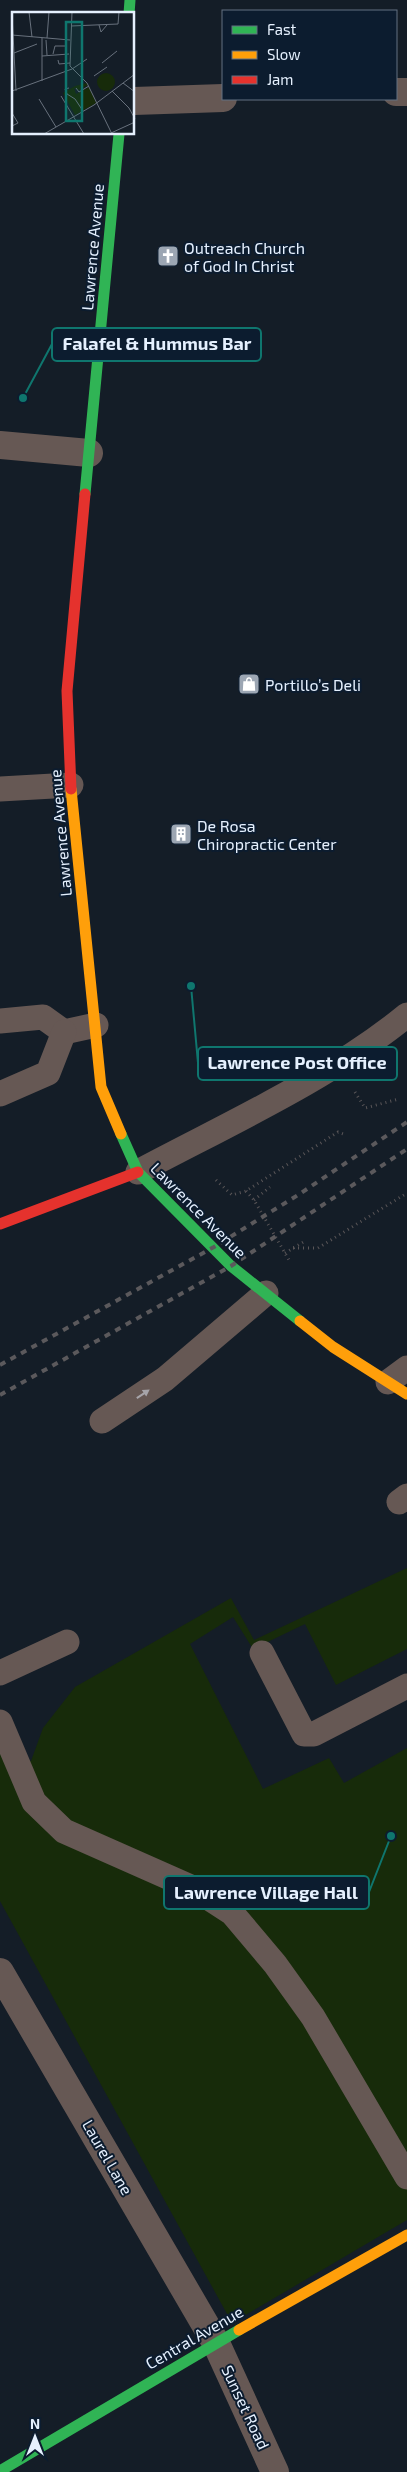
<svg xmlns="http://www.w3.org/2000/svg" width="407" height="2472" font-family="'Exo 2',sans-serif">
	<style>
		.green { fill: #172b0a }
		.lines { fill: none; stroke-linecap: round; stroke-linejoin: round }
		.path { stroke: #5a5658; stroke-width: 3; stroke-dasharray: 1 4; stroke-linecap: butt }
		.lane { stroke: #665854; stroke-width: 25 }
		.street { stroke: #665854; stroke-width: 28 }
		.fast { stroke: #30b455; stroke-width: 11 }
		.slow { stroke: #ff9f0a; stroke-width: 11 }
		.jam { stroke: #e5322d; stroke-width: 11 }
		.rail { stroke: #5b595c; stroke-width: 4; stroke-dasharray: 6 6; stroke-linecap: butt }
		.oneway { fill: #a6a4a9 }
		.labels { text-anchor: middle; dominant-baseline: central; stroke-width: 4; stroke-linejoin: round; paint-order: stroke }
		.street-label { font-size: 16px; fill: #e5f0fe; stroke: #0c1c2f }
		.poi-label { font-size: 16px; fill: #e5f0fe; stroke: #0c1c2f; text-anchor: start }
		.inset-road { fill: none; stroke: #68717d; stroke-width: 1 }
		.view { fill: #0f766e; fill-opacity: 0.15; stroke: #0f766e; stroke-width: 2.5 }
		.inset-edge { fill: none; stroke: #e5f0fe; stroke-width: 2.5 }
		.leader { fill: none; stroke: #0f766e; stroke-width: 2 }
		.callout-dot { fill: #0f766e; stroke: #0c1c2f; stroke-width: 2 }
		.callout { fill: #0c1c2f; stroke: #0f766e; stroke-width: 2 }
		.callout-label { font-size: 18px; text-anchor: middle; font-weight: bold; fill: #e5f0fe }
	</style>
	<rect width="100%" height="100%" fill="#141d27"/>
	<!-- green -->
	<path class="green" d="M 407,1568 L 407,1649 L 336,1685 L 305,1624 L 253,1649 L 233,1617 L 190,1644 L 263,1789 L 329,1758 L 344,1783 L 407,1748 L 407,2220 L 232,2323 L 0,1901 L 0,1752 L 31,1761 L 43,1728 L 75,1687 L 231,1598 L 254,1640 Z"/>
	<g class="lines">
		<!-- path -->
		<g class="path">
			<path d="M 355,1092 L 365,1108 L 399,1099"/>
			<path d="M 216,1180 L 232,1195 L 246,1191 L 338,1132 L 346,1135"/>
			<path d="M 246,1191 L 254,1200 L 289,1260"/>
			<path d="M 254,1200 L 270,1187"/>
			<path d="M 293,1248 L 318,1248 L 407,1193"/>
			<path d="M 285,1253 L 305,1241"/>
		</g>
		<!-- lane -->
		<g class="lane">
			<path d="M 0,789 L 71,785"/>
			<path d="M 0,1021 L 43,1017 L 64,1032 L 96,1025"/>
			<path d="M 0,1094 L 48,1073 L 64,1032"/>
			<path d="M 138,1172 C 226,1125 330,1078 407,1015"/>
			<path d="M 388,1382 L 407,1368"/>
			<path d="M 102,1421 L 165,1379 L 266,1293"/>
			<path d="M 399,1502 L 407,1496"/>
			<path d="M 262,1653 L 304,1734 L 314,1734 L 407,1686"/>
			<path d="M 0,1673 L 67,1642"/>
			<path d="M 0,1722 L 34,1802 L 64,1831 L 195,1889 L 232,1913 L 275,1964 L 313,2017 L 407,2177"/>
		</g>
		<!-- street -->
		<g class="street">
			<path d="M 396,92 L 407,92"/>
			<path d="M 134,101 L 223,98"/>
			<path d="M 0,445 L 89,453"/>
			<path d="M 0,1972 L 216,2343 L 275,2472"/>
		</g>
		<!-- fast -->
		<g class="fast">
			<path d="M 129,14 L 130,0"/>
			<path d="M 85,494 L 119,134"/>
			<path d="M 121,1134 L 138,1172 L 231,1266 L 300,1321"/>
			<path d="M 0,2471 L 239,2330"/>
		</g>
		<!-- slow -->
		<g class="slow">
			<path d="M 71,789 L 101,1087 L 121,1134"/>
			<path d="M 300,1321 L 333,1347 L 407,1394"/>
			<path d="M 239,2330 L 407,2235"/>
		</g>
		<!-- jam -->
		<g class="jam">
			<path d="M 71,789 L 67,691 L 85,494"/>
			<path d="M 0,1224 L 138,1172"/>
		</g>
		<!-- rail -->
		<g class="rail">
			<path d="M 0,1365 L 214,1247 L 298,1195 L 407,1122"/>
			<path d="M 0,1395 L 231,1266 L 407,1149"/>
		</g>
	</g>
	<!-- one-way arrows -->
	<defs><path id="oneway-solid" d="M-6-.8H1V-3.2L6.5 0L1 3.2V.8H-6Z" transform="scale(1.25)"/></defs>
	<use class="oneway" href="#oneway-solid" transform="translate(143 1394) rotate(-34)"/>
	<!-- icons -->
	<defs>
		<g id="church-square" transform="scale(1.125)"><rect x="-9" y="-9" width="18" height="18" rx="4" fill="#9ca6b3" stroke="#0c1c2f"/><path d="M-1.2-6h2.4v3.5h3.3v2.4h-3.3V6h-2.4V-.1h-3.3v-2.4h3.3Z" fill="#fff"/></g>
		<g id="shop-square" transform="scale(1.125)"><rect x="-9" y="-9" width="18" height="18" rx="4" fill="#9ca6b3" stroke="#0c1c2f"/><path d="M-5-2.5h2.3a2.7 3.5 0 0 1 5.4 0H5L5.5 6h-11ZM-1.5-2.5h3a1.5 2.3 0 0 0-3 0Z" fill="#fff"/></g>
		<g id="building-square" transform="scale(1.125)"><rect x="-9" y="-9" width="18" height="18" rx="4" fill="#9ca6b3" stroke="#0c1c2f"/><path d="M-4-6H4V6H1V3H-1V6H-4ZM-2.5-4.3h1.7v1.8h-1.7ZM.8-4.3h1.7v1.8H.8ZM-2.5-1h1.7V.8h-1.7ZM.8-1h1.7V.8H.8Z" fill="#fff"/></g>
	</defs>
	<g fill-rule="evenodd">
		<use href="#church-square" x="168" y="256"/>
		<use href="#shop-square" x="249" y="684"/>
		<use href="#building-square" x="181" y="834"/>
	</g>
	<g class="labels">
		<!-- street labels -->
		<g class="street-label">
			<text transform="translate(92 247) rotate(-85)">Lawrence Avenue</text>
			<text transform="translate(60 833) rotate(-95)">Lawrence Avenue</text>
			<text transform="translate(199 1210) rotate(45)">Lawrence Avenue</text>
			<text transform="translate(108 2157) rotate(60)">Laurel Lane</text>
			<text transform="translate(194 2337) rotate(-30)">Central Avenue</text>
			<text transform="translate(246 2407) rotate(65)">Sunset Road</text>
		</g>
		<!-- poi labels -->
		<g class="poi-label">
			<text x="184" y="247">Outreach Church<tspan x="184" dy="18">of God In Christ</tspan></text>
			<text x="265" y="684">Portillo’s Deli</text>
			<text x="197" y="825">De Rosa<tspan x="197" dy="18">Chiropractic Center</tspan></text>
		</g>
	</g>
	<!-- overview -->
	<g transform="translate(12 12)">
		<rect width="122" height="122" fill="#141d27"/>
		<path d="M85 70a9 9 0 1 1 18 0a9 9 0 1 1-18 0ZM 75,71 L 76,73 L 67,78 L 62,76 L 64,82 L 77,75 L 84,91 L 63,103 L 51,81 L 63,74 Z" fill="#172b0a"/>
		<path class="inset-road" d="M 17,0 L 20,25M 60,0 L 58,54 L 75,71 L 100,122M 0,3 L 4,79M 87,13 L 89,20 L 95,13M 59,14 L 106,12 L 107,0M 0,23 L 58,28M 30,26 L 30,69M 35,26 L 37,0M 34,28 L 35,43M 2,41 L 25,32M 41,42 L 43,34 L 54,34M 30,44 L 57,42M 46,48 L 47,52 L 58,51M 90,51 L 105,39M 82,64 L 95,55M 111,71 L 123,80M 57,76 L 53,77 L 55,82 L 63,87 L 71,99M 64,76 L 67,80 L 77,74M 0,79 L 60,57 L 75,47M 100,79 L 117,96 L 123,107M 49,84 L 72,122M 27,87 L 44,115M 0,101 L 6,111 L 0,114M 99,121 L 123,110M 32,122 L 82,93 L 123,62"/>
		<path class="view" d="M 54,10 L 70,10 L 70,109 L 54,109 Z"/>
		<rect width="122" height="122" class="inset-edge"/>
	</g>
	<!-- callouts -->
	<path class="leader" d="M23 398L52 344M191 986L198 1063M391 1836L369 1892"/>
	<g class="callout-dot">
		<circle cx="23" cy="398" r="5"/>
		<circle cx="191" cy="986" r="5"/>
		<circle cx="391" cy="1836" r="5"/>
	</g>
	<g class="callout">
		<rect x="52" y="328" width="209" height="33" rx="5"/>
		<rect x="198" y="1047" width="199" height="33" rx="5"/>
		<rect x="164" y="1876" width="205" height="33" rx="5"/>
	</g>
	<g class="callout-label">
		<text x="157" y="350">Falafel &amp; Hummus Bar</text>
		<text x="297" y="1069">Lawrence Post Office</text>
		<text x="266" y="1899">Lawrence Village Hall</text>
	</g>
	<!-- legend -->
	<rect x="222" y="10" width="175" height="90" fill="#0c1c2f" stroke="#637182"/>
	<rect x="232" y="26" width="25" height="8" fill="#30b455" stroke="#637182"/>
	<text x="267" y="35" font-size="15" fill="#e5f0fe">Fast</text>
	<rect x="232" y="51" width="25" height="8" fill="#ff9f0a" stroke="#637182"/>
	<text x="267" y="60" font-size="15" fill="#e5f0fe">Slow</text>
	<rect x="232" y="76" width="25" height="8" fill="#e5322d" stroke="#637182"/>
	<text x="267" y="85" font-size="15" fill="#e5f0fe">Jam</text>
	<!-- north arrow -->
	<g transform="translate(35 2437)" stroke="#0c1c2f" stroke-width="4" paint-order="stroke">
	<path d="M0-4L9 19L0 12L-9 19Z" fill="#e5f0fe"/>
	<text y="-8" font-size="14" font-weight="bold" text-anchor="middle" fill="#e5f0fe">N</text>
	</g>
</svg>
